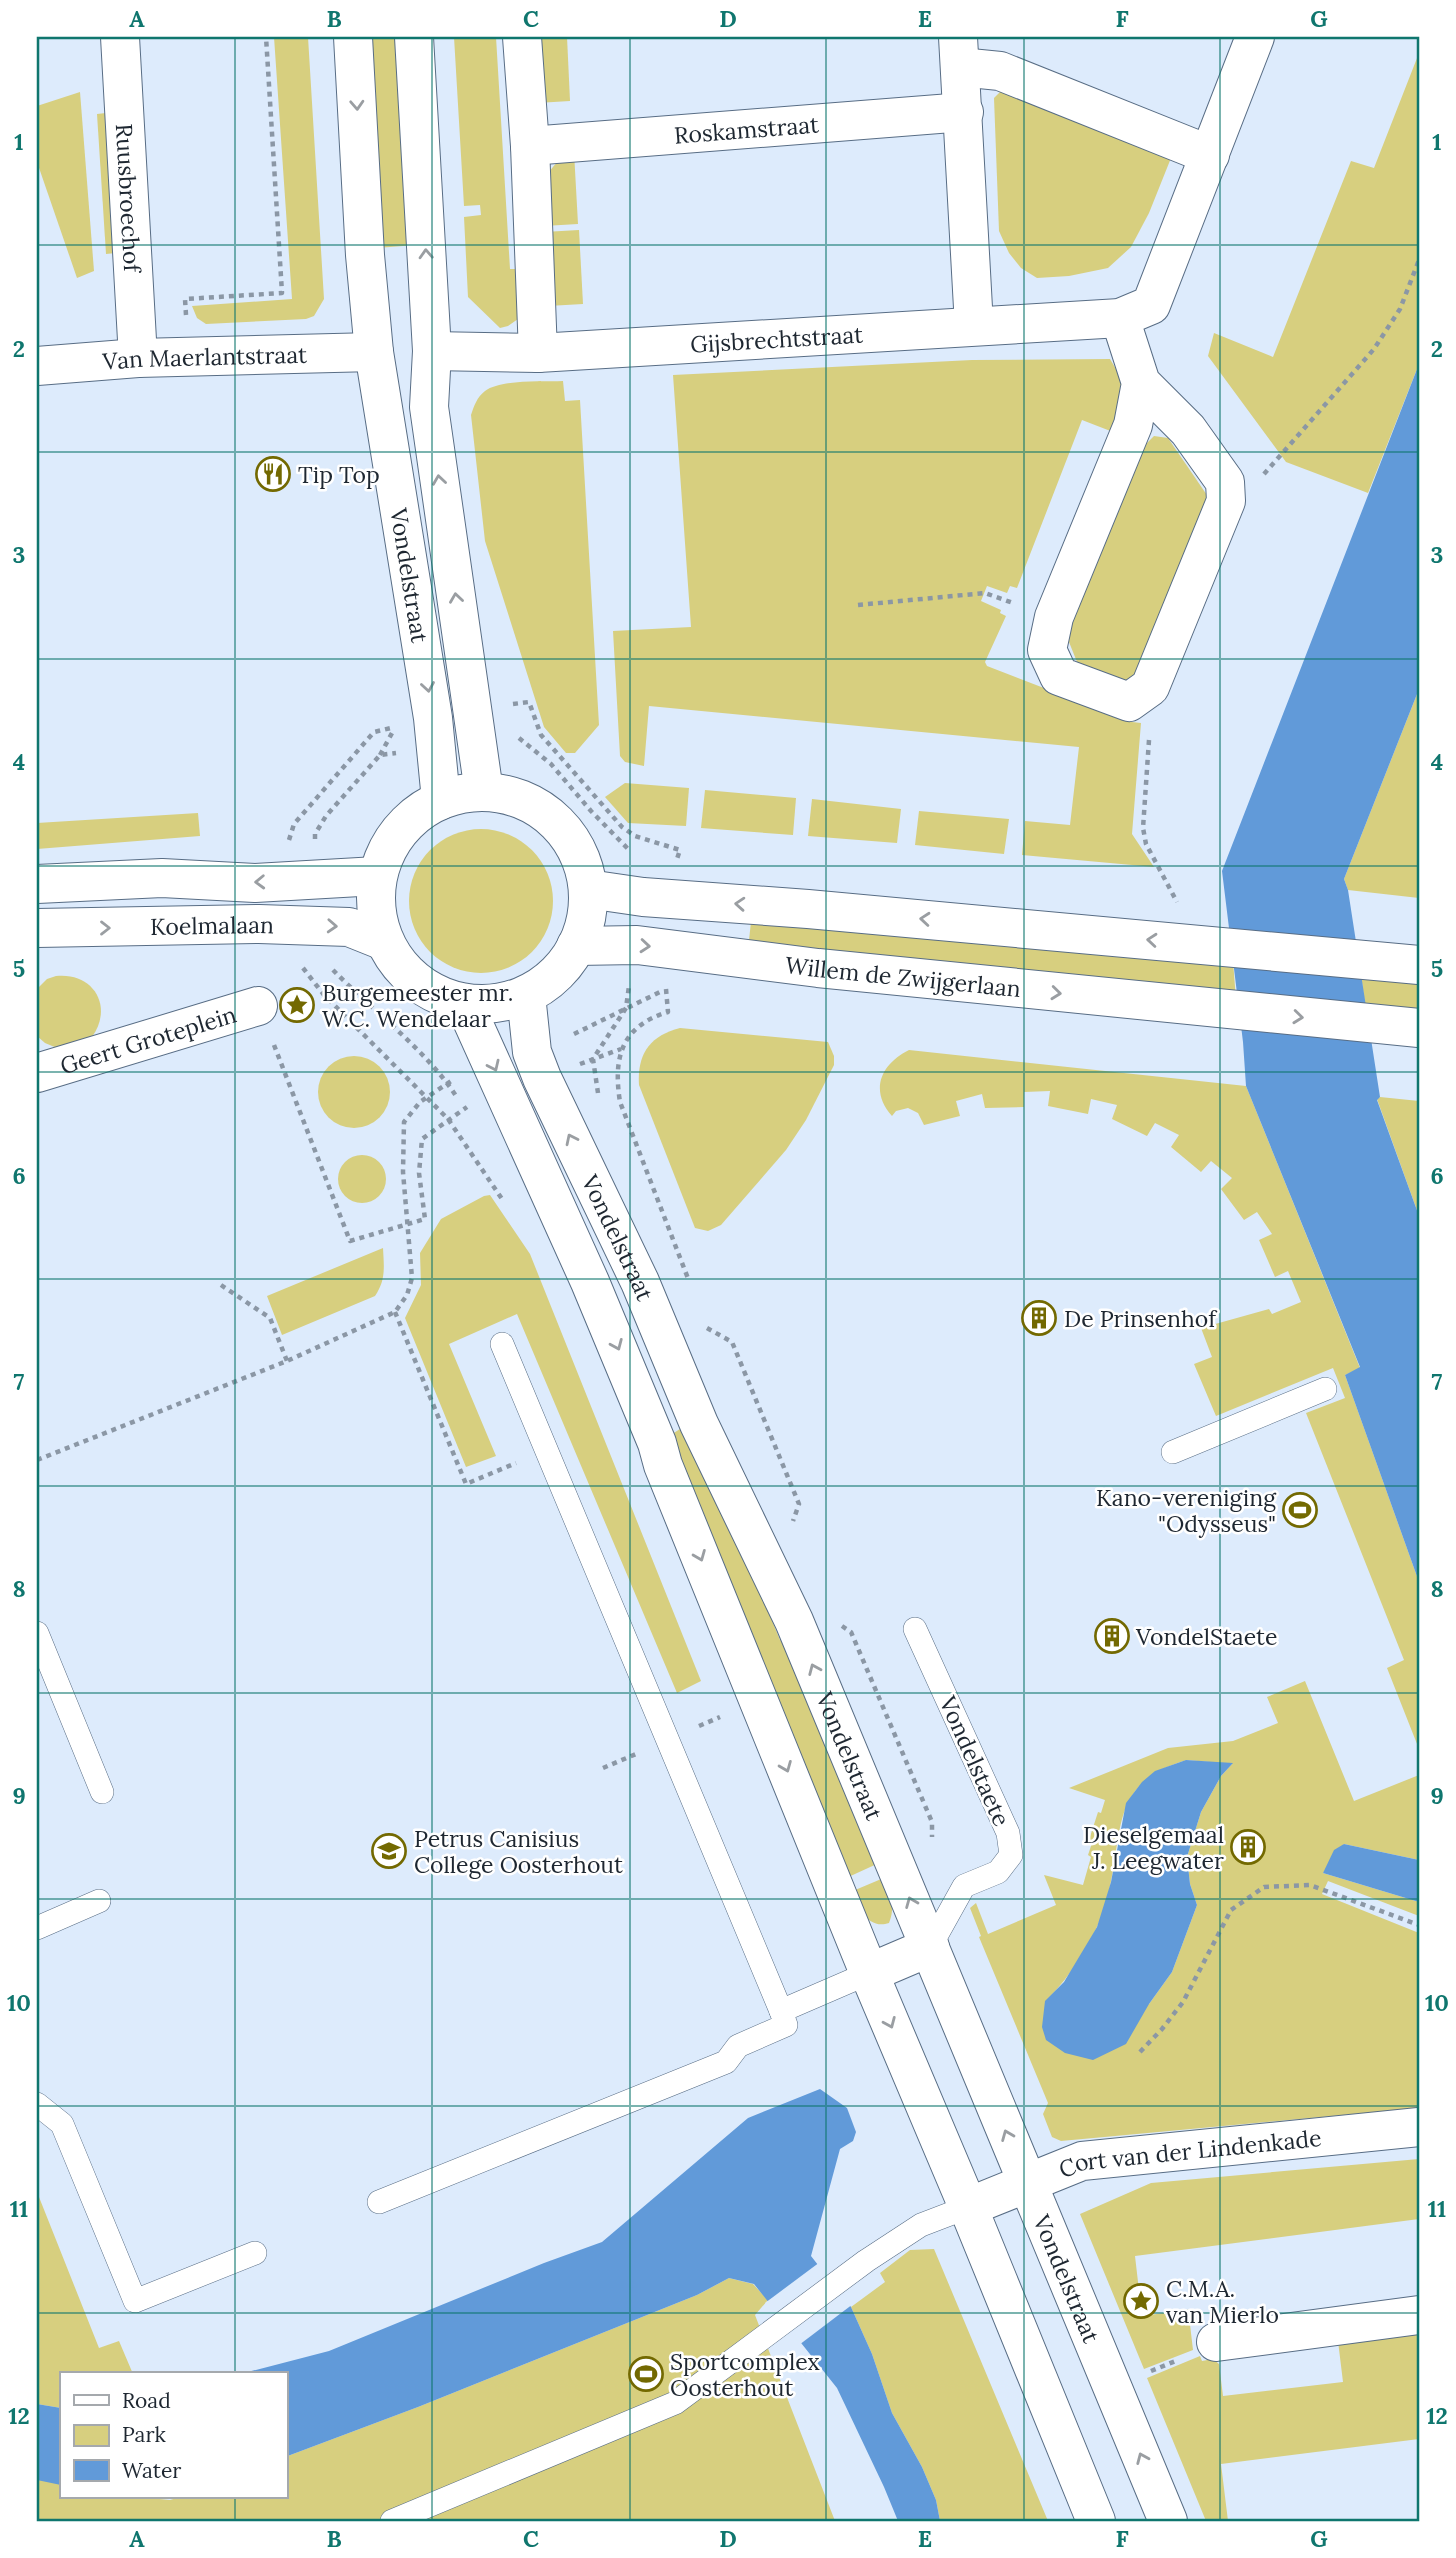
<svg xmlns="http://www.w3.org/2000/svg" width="1456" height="2558" font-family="Lora,serif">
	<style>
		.green { fill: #d7cf7f; fill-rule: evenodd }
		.water { fill: #619ad9 }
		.pier { fill: #ddebfc }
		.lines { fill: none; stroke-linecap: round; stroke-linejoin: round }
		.lane-casing { stroke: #586d85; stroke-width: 24 }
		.street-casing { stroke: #586d85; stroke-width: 40 }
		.secondary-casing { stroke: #586d85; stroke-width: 40 }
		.path { stroke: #8b97a5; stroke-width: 4.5; stroke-dasharray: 5 5; stroke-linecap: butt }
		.lane { stroke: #fff; stroke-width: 23 }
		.street { stroke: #fff; stroke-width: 38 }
		.secondary { stroke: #fff; stroke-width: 38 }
		.oneway { stroke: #9a9ea2 }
		.grid { fill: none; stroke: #0f766e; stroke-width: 2; stroke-opacity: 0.55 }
		.labels { text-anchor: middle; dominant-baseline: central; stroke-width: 5; stroke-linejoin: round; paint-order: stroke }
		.street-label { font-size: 23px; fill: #1e2731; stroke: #fff }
		.poi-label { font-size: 23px; fill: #1e2731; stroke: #fff; text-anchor: start }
		.neatline { fill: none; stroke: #0f766e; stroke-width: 2.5 }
		.grid-label { font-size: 23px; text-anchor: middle; font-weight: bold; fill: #0f766e }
	</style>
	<rect width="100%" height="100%" fill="#ddebfc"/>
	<!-- green -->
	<g class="green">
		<path d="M 274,37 L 308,37 L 324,299 L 314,316 L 306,319 L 206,324 L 197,318 L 192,306 L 292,299 Z"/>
		<path d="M 364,37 L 403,37 L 416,245 L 377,248 Z"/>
		<path d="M 454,37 L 496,37 L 510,269 L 523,269 L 518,319 L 508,326 L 500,328 L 468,297 L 464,217 L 481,215 L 480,205 L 464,206 Z"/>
		<path d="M 533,37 L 567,37 L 570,101 L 537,103 Z"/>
		<path d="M 1419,53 L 1419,364 L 1368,493 L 1286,462 L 1208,356 L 1214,333 L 1273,357 L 1351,161 L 1374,168 Z"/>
		<path d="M 1002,90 L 1171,158 L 1149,213 L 1131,247 L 1108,268 L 1069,276 L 1037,278 L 1021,268 L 1009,253 L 999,231 L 994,98 Z"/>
		<path d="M 80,92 L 94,271 L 77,278 L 37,162 L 37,106 Z"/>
		<path d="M 106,113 L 116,253 L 106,254 L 97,114 Z"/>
		<path d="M 574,152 L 578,224 L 544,226 C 546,188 537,170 574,152 Z"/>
		<path d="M 579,230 L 583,304 L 548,306 L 544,232 Z"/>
		<path d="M 1110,359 L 1123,381 L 1113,432 L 1082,420 L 1017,588 L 1010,586 L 1007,593 L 987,586 L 981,601 L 1001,610 L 1000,613 L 1006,616 L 985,662 L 987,666 L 1132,722 L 1141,723 L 1132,834 L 1154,867 L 1022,855 L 1025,821 L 1070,825 L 1079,747 L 649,706 L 644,766 L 625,762 L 620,756 L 613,631 L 691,627 L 673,375 L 972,360 Z"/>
		<path d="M 563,381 L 565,401 L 580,400 L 599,725 L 575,753 L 566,753 L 544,727 L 485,541 L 471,415 C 474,406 477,397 485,391 C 501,379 543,382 563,381 Z"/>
		<path d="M 1154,436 L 1168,438 L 1211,501 L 1143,673 L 1125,681 L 1104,676 L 1077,662 L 1069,642 L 1071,623 L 1142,448 Z"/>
		<path d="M 1419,689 L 1419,898 L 1348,890 L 1344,879 Z"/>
		<path d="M 625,783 L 689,788 L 686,826 L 628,823 L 605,797 Z"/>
		<path d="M 705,790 L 796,798 L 793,835 L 701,828 Z"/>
		<path d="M 812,799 L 901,809 L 897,843 L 808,836 Z"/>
		<path d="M 919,811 L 1009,819 L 1004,854 L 915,845 Z"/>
		<path d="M 198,813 L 200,836 L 37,849 L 37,823 Z"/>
		<circle cx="481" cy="901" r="72"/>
		<path d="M 751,922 L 1233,961 L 1236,1000 L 749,940 Z"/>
		<path d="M 1361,975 L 1419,980 L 1419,1017 L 1366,1012 Z"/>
		<path d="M 56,976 C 93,972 114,1006 92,1037 L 57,1048 L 45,1043 L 37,1036 L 37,989 L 47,979 Z"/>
		<path d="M 680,1028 L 828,1042 L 834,1056 L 834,1065 L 806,1120 L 786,1150 L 721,1225 L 708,1231 L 695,1228 L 639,1085 C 637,1055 649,1036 680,1028 Z"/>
		<path d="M 909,1050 L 1246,1086 L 1360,1368 L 1345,1375 L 1419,1582 L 1419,1749 L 1387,1668 L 1404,1660 L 1306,1413 L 1345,1398 L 1333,1368 L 1216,1416 L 1194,1364 L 1212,1357 L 1201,1328 L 1269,1309 L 1272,1314 L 1301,1302 L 1288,1271 L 1275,1277 L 1259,1240 L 1272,1234 L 1257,1212 L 1244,1220 L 1221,1189 L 1232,1178 L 1211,1161 L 1201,1172 L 1171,1147 L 1179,1135 L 1155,1123 L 1147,1136 L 1112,1119 L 1117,1105 L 1091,1099 L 1088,1114 L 1048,1106 L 1050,1091 L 1024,1092 L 1024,1107 L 985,1108 L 982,1094 L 956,1101 L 960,1116 L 924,1125 L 918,1113 L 908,1108 L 896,1111 L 892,1116 C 869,1090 881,1064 909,1050 Z"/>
		<circle cx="354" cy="1092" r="36"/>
		<path d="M 1380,1097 L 1419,1101 L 1419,1216 L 1377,1099 Z"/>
		<circle cx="362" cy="1179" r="24"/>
		<path d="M 490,1195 L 530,1254 L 701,1681 L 677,1693 L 517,1314 L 449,1344 L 496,1456 L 466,1467 L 405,1318 L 421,1285 L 420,1253 L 441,1219 L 484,1196 Z"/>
		<path d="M 383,1248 C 384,1267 386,1280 375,1296 L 282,1335 L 267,1296 Z"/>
		<path d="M 691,1422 L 780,1640 L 790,1644 L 879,1863 L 844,1879 L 669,1436 Z"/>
		<path d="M 1305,1681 L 1354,1801 L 1419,1775 L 1419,1860 L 1344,1844 L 1323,1873 L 1419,1902 L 1419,1916 L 1328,1881 L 1322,1894 L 1419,1933 L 1419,2108 L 1061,2141 L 1052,2137 L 1043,2114 L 1048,2103 L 979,1937 L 981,1936 L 970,1908 L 976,1903 L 988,1934 L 1056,1905 L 1044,1875 L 1083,1885 L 1091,1857 L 1088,1855 L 1092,1843 L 1089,1840 L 1098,1812 L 1101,1813 L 1105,1800 L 1069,1788 L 1168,1748 L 1233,1741 L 1278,1723 L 1267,1697 ZM 1187,1760 L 1232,1764 L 1221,1776 L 1201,1812 L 1187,1857 L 1190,1884 L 1197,1905 L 1172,1972 L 1149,2004 L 1046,2001 C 1072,1974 1093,1943 1105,1906 C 1126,1840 1104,1783 1187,1760 Z"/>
		<path d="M 886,1877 C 890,1893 896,1907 889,1923 C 869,1930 858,1908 848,1893 Z"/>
		<path d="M 1419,2159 L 1419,2219 L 1135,2256 L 1142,2316 L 1193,2309 L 1194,2315 L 1189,2316 L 1193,2350 L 1144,2369 L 1080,2214 L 1151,2183 Z"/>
		<path d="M 37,2192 L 99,2348 L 119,2341 L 133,2374 L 61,2374 L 61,2408 L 37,2404 Z"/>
		<path d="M 934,2249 L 1048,2521 L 940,2521 L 936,2500 L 922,2467 L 892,2413 L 872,2354 L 851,2307 L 885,2282 L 880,2273 L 910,2250 Z"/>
		<path d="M 729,2278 L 753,2284 L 768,2300 L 755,2315 L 835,2521 L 37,2521 L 37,2479 L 61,2483 L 61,2497 L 138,2497 L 170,2500 L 180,2497 L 285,2497 L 285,2457 L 418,2407 L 697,2295 Z"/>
		<path d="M 1419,2327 L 1419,2439 L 1221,2464 L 1228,2521 L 1206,2521 L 1147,2378 L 1200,2356 L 1202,2361 L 1213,2359 L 1219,2364 L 1223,2396 L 1343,2382 L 1338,2341 Z"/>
	</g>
	<!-- water -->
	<g class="water">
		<path d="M 1419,364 L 1419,689 L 1344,879 L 1348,890 L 1380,1097 L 1377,1100 L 1419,1216 L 1419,1582 L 1345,1375 L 1360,1367 L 1246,1086 L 1243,1042 L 1222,871 Z"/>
		<path d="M 1186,1760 L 1233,1763 L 1221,1776 L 1201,1812 L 1187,1857 L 1190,1884 L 1197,1905 L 1172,1972 L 1149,2004 L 1126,2044 L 1093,2060 L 1065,2053 L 1046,2040 L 1042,2027 L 1045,2001 L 1064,1982 L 1097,1927 L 1111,1882 L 1126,1803 L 1142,1782 L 1155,1771 Z"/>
		<path d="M 1344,1844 L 1419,1860 L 1419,1902 L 1323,1873 L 1334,1850 Z"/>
		<path d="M 820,2089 L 847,2108 L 856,2132 L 853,2141 L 840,2149 L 811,2256 L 851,2307 L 872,2354 L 892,2413 L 922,2467 L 936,2500 L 940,2521 L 898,2521 L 884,2487 L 837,2388 L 754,2284 L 729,2278 L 697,2295 L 418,2407 L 285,2457 L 285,2374 L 240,2374 L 329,2351 L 544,2263 L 602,2242 L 748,2118 Z"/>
		<path d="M 37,2404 L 61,2408 L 61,2485 L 37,2480 Z"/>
	</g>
	<!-- pier -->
	<path class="pier" d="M 820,2262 L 853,2304 L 799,2345 L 765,2303 Z"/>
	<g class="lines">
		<!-- lane casing -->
		<g class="lane-casing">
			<g id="lane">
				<path d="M 502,1344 L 781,2011 L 869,1973"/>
				<path d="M 1173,1452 L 1325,1389"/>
				<path d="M 915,1629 L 1008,1833 L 1011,1855 L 998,1872 L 964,1886 L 930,1947"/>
				<path d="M 37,1633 L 102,1792"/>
				<path d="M 37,1928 L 99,1901"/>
				<path d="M 37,2104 L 62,2124 L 135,2301 L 255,2253"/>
				<path d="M 379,2202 L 726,2062 L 738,2046 L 786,2025 L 781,2011"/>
				<path d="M 392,2521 L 675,2403 L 866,2261 L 921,2225 L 968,2207"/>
			</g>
		</g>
		<!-- street casing -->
		<g class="street-casing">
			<g id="street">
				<path id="s1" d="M 120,37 L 138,358"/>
				<path d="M 522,37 L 530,146 L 538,353"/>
				<path d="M 958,37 L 974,326"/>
				<path d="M 960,67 L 1000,71 L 1210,155"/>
				<path id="s2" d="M 530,146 L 964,112"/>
				<path d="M 1120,318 L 1141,383 L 1133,425 L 1054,617 L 1047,650 L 1059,676 L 1129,702 L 1150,687 L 1226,501 L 1225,482 L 1188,430 L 1141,383"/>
				<path id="s3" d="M 432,351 L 538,353 L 1120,318 L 1151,305 L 1255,37"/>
				<path id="s4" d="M 37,366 L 138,358 L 374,352"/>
				<path id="s5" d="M 37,1073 L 258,1006"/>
				<path id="s6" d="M 968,2207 L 1082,2161 L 1419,2127"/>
				<path d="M 1216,2342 L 1419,2315"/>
			</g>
		</g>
		<!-- secondary casing -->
		<g class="secondary-casing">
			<g id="secondary">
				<path id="s7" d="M 353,37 L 365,255 L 374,352 L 433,718 L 441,800"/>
				<path d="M 414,37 L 432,351 L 429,407 L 484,792"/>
				<circle cx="482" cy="898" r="106"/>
				<path d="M 37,884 L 162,878 L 255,883 L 377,876"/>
				<path d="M 588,889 L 643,897 L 808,909 L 1419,965"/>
				<path id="s8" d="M 37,928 L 259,924 L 349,927 L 384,941"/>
				<path id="s9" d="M 576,946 L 637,945 L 818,968 L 1419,1028"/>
				<path id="s10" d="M 526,995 L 532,1052 L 542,1078 L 640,1282 L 699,1424 L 794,1621 L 1168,2521"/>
				<path d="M 465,1005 L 590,1282 L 657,1443 L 663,1465 L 869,1973 L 968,2207 L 1096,2521"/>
				<path d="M 869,1973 L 930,1947"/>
			</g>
		</g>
		<!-- path -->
		<g class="path">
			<path d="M 186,315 L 185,299 L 282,293 L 266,37"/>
			<path d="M 1264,474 L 1374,349 L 1400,309 L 1419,260"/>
			<path d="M 858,605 L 985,593 L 1013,603"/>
			<path d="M 513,704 L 529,702 L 541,735 L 622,827 L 635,836 L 680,850 L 677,859"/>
			<path d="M 519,738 L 551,764 L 591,811 L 630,851"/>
			<path d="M 1149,740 L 1143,828 L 1146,844 L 1177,902"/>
			<path d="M 380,755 L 392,733"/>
			<path d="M 315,839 L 315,834 L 326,816 L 380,755 L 396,753"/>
			<path d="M 289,840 L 294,824 L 374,732 L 391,728"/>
			<path d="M 303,968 L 324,995 L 448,1119 L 504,1202"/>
			<path d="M 333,970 C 371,1009 428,1052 456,1096"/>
			<path d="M 666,989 L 668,1012 C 621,1026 613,1058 620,1102 L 689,1281"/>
			<path d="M 574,1034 L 660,992"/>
			<path d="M 274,1045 L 350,1241 L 425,1219 L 419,1173 L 422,1139 L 467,1107"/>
			<path d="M 580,1064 L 621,1049"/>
			<path d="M 598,1093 L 593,1059 L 626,1008 L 629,986"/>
			<path d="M 221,1285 L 270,1318 L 287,1361"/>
			<path d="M 395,1312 L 466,1484 L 516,1463"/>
			<path d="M 707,1328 L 732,1342 L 799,1504 L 793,1521"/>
			<path d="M 37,1460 L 287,1361 L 395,1312 L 407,1295 L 412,1278 L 403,1172 L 404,1122 L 420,1102 L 454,1079"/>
			<path d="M 842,1626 L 851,1632 L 932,1822 L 932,1837"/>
			<path d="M 699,1726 L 720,1717"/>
			<path d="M 603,1768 L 636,1754"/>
			<path d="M 1140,2052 L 1162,2029 L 1183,2002 L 1231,1910 L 1264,1887 L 1310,1885 L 1419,1925"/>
			<path d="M 1151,2371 L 1178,2360"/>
		</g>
		<!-- lane -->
		<use href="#lane" class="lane"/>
		<!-- street -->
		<use href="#street" class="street"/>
		<!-- secondary -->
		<use href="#secondary" class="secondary"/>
	</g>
	<!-- one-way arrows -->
	<defs><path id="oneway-chevron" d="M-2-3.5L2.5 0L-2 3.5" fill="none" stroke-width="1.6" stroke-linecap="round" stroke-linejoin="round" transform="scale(1.75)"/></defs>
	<g class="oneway">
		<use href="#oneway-chevron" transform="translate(357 105) rotate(87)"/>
		<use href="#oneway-chevron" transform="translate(426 254) rotate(-93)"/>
		<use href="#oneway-chevron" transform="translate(439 480) rotate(-98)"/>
		<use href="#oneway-chevron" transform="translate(456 598) rotate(-98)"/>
		<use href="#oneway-chevron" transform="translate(428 687) rotate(81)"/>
		<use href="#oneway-chevron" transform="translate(260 882) rotate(178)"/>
		<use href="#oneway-chevron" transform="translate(740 904) rotate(-176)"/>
		<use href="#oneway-chevron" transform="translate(925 919) rotate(-175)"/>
		<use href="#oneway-chevron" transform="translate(332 926) rotate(3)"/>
		<use href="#oneway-chevron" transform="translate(105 928)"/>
		<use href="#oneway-chevron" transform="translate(1152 940) rotate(-175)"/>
		<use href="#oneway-chevron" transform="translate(645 946) rotate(5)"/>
		<use href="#oneway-chevron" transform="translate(1056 993) rotate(6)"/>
		<use href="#oneway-chevron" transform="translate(1298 1017) rotate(6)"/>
		<use href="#oneway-chevron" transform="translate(494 1066) rotate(65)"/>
		<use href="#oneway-chevron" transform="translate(571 1139) rotate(-116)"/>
		<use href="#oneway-chevron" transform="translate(617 1345) rotate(67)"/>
		<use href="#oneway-chevron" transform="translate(700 1556) rotate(68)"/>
		<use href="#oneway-chevron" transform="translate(814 1669) rotate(-113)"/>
		<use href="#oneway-chevron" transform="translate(786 1767) rotate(68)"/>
		<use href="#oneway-chevron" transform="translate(911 1902) rotate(-112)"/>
		<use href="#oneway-chevron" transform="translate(890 2023) rotate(67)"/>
		<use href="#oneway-chevron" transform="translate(1007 2135) rotate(-112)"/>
		<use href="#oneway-chevron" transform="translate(1142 2458) rotate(-113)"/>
	</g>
	<!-- grid -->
	<path class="grid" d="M 235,37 L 235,2374M 432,37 L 432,2521M 630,37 L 630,2521M 826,37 L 826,2521M 1024,37 L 1024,2521M 1220,37 L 1220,2521M 37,245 L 1419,245M 37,452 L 1419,452M 37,659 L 1419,659M 37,866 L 1419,866M 37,1072 L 1419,1072M 37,1279 L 1419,1279M 37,1486 L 1419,1486M 37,1693 L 1419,1693M 37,1899 L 1419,1899M 37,2106 L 1419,2106M 37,2313 L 1419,2313M 235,2497 L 235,2521"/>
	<!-- icons -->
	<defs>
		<g id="restaurant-ring" transform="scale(1.75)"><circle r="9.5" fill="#fff" stroke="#736901" stroke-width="1.5"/><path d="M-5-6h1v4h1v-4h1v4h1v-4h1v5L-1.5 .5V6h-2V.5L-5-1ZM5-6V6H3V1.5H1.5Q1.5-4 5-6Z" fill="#736901"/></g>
		<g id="sight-ring" transform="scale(1.75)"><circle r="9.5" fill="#fff" stroke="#736901" stroke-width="1.5"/><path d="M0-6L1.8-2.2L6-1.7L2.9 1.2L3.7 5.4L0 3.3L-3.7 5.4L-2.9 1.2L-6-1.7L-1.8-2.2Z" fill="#736901"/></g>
		<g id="building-ring" transform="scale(1.75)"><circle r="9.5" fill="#fff" stroke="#736901" stroke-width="1.5"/><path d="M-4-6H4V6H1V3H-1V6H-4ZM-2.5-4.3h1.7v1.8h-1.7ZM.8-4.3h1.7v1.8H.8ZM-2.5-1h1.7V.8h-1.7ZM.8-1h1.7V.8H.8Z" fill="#736901"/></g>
		<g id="stadium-ring" transform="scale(1.75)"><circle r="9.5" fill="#fff" stroke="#736901" stroke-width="1.5"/><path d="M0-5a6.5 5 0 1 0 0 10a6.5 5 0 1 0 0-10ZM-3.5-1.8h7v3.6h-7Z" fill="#736901"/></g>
		<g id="school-ring" transform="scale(1.75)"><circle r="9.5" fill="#fff" stroke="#736901" stroke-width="1.5"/><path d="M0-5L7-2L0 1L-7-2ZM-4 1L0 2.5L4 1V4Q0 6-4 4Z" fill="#736901"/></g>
	</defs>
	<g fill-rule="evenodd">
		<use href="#restaurant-ring" x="273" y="474"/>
		<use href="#sight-ring" x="297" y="1005"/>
		<use href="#building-ring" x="1039" y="1318"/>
		<use href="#stadium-ring" x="1300" y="1510"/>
		<use href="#building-ring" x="1112" y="1636"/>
		<use href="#building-ring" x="1248" y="1847"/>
		<use href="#school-ring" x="389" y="1851"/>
		<use href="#sight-ring" x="1141" y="2301"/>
		<use href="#stadium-ring" x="646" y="2374"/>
	</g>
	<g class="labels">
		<!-- street labels -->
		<g class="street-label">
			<text stroke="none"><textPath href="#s2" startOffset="217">Roskamstraat</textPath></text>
			<text stroke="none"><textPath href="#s1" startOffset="161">Ruusbroechof</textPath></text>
			<text stroke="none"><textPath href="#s3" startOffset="345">Gijsbrechtstraat</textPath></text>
			<text stroke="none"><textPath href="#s4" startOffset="168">Van Maerlantstraat</textPath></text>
			<text stroke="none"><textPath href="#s7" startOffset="542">Vondelstraat</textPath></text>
			<text stroke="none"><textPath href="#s8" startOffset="175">Koelmalaan</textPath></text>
			<text stroke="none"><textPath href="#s9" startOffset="329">Willem de Zwijgerlaan</textPath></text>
			<text stroke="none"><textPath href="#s5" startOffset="116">Geert Groteplein</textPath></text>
			<text stroke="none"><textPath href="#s10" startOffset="262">Vondelstraat</textPath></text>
			<text stroke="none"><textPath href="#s10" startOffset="830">Vondelstraat</textPath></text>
			<text transform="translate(975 1761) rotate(66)">Vondelstaete</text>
			<text stroke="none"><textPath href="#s6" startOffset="231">Cort van der Lindenkade</textPath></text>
			<text stroke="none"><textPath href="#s10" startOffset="1396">Vondelstraat</textPath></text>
		</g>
		<!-- poi labels -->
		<g class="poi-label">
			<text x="298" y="474">Tip Top</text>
			<text x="322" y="992">Burgemeester mr.<tspan x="322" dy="26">W.C. Wendelaar</tspan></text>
			<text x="1064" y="1318">De Prinsenhof</text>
			<text x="1276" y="1497" text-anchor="end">Kano-vereniging<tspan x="1276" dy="26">"Odysseus"</tspan></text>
			<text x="1136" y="1636">VondelStaete</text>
			<text x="1224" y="1834" text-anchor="end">Dieselgemaal<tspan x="1224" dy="26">J. Leegwater</tspan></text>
			<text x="414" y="1838">Petrus Canisius<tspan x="414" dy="26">College Oosterhout</tspan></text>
			<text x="1166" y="2288">C.M.A.<tspan x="1166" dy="26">van Mierlo</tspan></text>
			<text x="670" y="2361">Sportcomplex<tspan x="670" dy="26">Oosterhout</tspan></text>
		</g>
	</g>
	<!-- border -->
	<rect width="1456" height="2558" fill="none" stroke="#ffffff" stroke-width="77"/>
	<!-- legend -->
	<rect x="60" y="2372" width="228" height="126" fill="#ffffff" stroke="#a5a9ad" stroke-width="2"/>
	<rect x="74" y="2395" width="35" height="10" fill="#ffffff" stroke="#a5a9ad" stroke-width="2"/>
	<text x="122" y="2408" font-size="21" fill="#1e2731">Road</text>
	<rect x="74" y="2425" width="35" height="21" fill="#d7cf7f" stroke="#a5a9ad" stroke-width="2"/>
	<text x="122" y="2442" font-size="21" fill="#1e2731">Park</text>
	<rect x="74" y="2460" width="35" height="21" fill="#619ad9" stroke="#a5a9ad" stroke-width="2"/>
	<text x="122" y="2478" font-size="21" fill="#1e2731">Water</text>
	<rect x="38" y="38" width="1380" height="2482" class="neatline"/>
	<g class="grid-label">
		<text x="137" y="27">A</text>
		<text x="334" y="27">B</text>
		<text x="531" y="27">C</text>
		<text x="728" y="27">D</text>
		<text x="925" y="27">E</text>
		<text x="1122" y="27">F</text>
		<text x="1319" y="27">G</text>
		<text x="19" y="150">1</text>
		<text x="1437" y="150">1</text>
		<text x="19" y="357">2</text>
		<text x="1437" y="357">2</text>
		<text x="19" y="563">3</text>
		<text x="1437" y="563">3</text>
		<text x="19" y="770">4</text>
		<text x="1437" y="770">4</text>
		<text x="19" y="977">5</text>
		<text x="1437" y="977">5</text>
		<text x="19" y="1184">6</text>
		<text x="1437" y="1184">6</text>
		<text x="19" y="1390">7</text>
		<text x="1437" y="1390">7</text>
		<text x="19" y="1597">8</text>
		<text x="1437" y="1597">8</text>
		<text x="19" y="1804">9</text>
		<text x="1437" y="1804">9</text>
		<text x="19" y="2011">10</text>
		<text x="1437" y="2011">10</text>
		<text x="19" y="2217">11</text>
		<text x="1437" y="2217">11</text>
		<text x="19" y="2424">12</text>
		<text x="1437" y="2424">12</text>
		<text x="137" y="2547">A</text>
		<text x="334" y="2547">B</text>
		<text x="531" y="2547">C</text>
		<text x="728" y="2547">D</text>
		<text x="925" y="2547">E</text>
		<text x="1122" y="2547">F</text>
		<text x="1319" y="2547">G</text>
	</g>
</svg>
